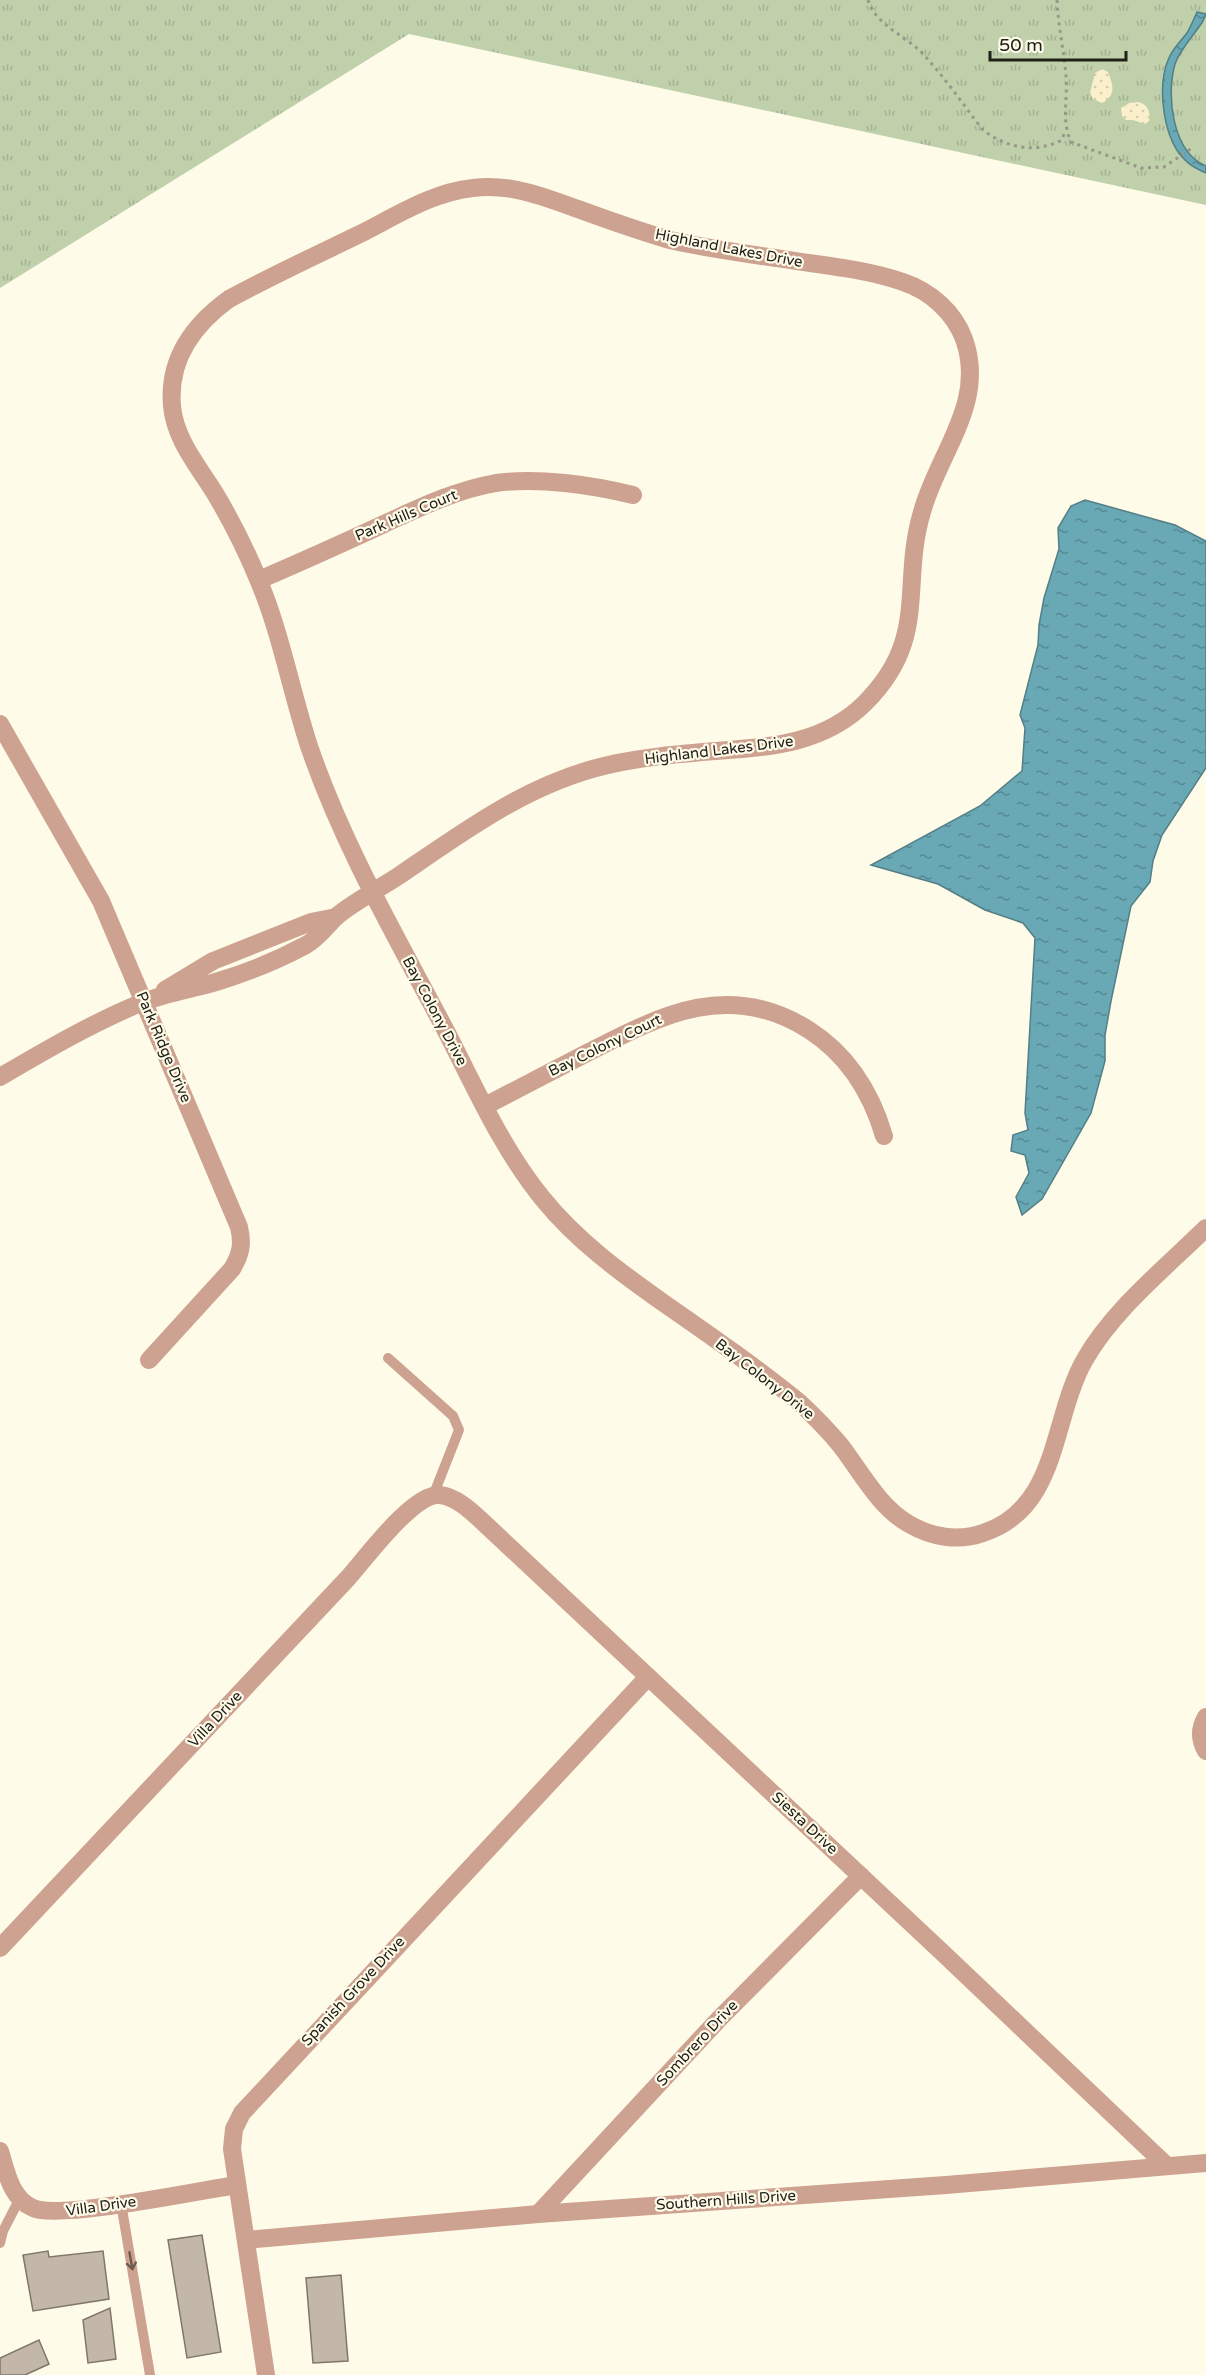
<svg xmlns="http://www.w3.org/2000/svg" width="1206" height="2375" font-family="'Varela Round',sans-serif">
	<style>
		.grass { fill: url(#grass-tufts) }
		.sand { fill: url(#sand-dots) }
		.water { fill: url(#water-ripples); stroke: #537f86; stroke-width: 1.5 }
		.building { fill: #c3b7aa; stroke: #81766a; stroke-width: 1.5 }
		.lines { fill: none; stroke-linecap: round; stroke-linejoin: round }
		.path { stroke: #99978a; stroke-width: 3; stroke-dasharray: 3 4.5; stroke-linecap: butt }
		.lane { stroke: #cda290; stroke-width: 10 }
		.street { stroke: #cda290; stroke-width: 18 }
		.oneway { stroke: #6e5a4f }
		.labels { text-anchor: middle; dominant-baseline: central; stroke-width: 4.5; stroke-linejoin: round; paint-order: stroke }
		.street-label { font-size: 15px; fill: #212019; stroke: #fefbe9 }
	</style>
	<defs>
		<pattern id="grass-tufts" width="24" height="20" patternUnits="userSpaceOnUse" patternTransform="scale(1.5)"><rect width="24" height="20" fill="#bfd0ab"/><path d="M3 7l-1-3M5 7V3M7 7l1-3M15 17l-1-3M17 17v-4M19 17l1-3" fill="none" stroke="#a4b293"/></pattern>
		<pattern id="sand-dots" width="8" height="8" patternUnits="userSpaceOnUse" patternTransform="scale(1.5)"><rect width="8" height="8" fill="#faf0cb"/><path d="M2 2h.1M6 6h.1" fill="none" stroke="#d6ceae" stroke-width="1.8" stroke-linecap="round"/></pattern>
		<pattern id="water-ripples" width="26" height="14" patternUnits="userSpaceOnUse" patternTransform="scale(1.5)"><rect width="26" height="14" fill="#69a8b5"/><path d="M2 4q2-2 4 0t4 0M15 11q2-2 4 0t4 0" fill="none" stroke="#568892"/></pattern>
	</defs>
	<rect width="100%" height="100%" fill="#fefbe9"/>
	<!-- grass -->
	<path class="grass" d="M 0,0 L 1206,0 L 1206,205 L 409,34 L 0,288 Z"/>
	<!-- sand -->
	<g class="sand">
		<path d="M 1102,69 L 1108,72 C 1113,85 1117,95 1102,103 L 1093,99 L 1090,93 L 1095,73 Z"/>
		<path d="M 1138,102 C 1148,104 1151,113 1149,121 L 1145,124 L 1133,120 L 1126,120 L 1122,116 L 1121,108 L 1129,103 Z"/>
	</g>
	<!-- water -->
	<g class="water">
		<path d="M 1197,12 L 1206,14 L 1203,21 C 1195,34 1180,49 1175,64 C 1166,95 1172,152 1206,166 L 1206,173 C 1199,170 1191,166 1186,161 C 1163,140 1157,88 1168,60 C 1172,49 1180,42 1187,33 C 1191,26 1194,19 1197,12 Z"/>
		<path d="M 1085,500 L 1175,525 L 1206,541 L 1206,768 L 1162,835 L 1153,861 L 1150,882 L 1131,906 L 1111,1001 L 1105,1035 L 1105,1061 L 1091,1113 L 1042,1199 L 1022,1215 L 1016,1197 L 1029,1173 L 1025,1155 L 1011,1151 L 1013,1135 L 1028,1130 L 1025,1113 L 1035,938 L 1023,923 L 985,910 L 938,884 L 871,865 L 980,806 L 1022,771 L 1025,728 L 1020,715 L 1038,645 L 1039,625 L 1044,598 L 1059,549 L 1058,528 L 1071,506 Z"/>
	</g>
	<!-- building -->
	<g class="building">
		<path d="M 202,2235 L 221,2352 L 187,2358 L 168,2240 Z"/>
		<path d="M 48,2251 L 49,2257 L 103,2251 L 109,2299 L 33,2311 L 23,2255 Z"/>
		<path d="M 341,2275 L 348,2361 L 313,2363 L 306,2278 Z"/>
		<path d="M 110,2308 L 116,2359 L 88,2363 L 83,2320 Z"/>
		<path d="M 39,2340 L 49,2364 L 25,2375 L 0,2375 L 0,2358 Z"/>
	</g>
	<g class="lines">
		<!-- path -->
		<g class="path">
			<path d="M 868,0 C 876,26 907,36 924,55 C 945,78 963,104 982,129 C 1005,148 1035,154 1062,140 L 1065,131"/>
			<path d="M 1057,0 C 1058,26 1064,50 1066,76 C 1068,99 1061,120 1071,142 L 1141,168 L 1164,167 L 1192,148"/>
		</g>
		<!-- lane -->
		<g class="lane">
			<path d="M 388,1358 L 453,1416 L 459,1430 L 433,1496"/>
			<path d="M 121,2203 L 150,2375"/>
			<path d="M 0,2243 L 3,2231 L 20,2198"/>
		</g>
		<!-- street -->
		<g class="street">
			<path d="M 259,580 C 301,562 343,543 384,524 C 421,507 456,490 496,483 C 538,477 592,485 633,495"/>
			<path d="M 0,724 L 101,901 L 239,1227 C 243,1244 241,1254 232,1269 L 149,1360"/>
			<path d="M 165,990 L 213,961 L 311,922 L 336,917"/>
			<path d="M 0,1077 C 46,1050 94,1022 143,1002 C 167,993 192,989 216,982 C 246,973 278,960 306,945 C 320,937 326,926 337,916 C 352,903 382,887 400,875 C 466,830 529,783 608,765 C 643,757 679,754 715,751 C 770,747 824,744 865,703 C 930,638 900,586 922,512 C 938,453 987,403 964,339 C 954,312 930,291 903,282 C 863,268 817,265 776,258 C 741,253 704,248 670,240 C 639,231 608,220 578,209 C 544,197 510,183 473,188 C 434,192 399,214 364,232 C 319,254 273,275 229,299 C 193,325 168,360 172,406 C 175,440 199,467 216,495 C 232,522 246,550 258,579 C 281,633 291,691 309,746 C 343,846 397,938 446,1031 C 475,1087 502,1149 543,1199 C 577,1241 621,1273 665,1304 C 711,1336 757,1368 800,1403 C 815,1417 828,1430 841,1446 C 861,1472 879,1507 909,1524 C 931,1537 958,1542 983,1533 C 1059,1508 1051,1421 1084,1361 C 1112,1311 1165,1268 1206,1228"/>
			<path d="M 485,1106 C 519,1088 553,1071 587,1053 C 661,1015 729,979 809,1030 C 848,1055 871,1092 884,1136"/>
			<path d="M 1206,1717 C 1199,1729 1199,1739 1206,1751"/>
			<path d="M 0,1948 L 348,1578 C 365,1559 414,1492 440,1495 C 457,1497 472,1512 484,1523 L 945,1955 L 1167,2166"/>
			<path d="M 0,2151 C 6,2171 11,2199 33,2208 C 59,2220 201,2190 237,2185"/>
			<path d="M 538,2214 L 719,2019 L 861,1876"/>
			<path d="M 246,2240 L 538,2214 L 946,2185 L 1206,2163"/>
			<path d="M 266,2375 L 232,2149 L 234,2129 L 242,2113 L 648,1677"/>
		</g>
	</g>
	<!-- one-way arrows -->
	<defs><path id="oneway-shaft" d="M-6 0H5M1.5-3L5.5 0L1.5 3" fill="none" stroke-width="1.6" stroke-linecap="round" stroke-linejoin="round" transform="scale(1.5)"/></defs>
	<use class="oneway" href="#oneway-shaft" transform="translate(131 2261) rotate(80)"/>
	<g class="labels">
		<!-- street labels -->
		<g class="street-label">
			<text transform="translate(729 248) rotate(11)">Highland Lakes Drive</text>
			<text transform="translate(406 515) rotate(-23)">Park Hills Court</text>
			<text transform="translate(719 750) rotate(-7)">Highland Lakes Drive</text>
			<text transform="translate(435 1011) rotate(62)">Bay Colony Drive</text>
			<text transform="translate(605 1045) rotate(-26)">Bay Colony Court</text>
			<text transform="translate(164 1047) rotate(67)">Park Ridge Drive</text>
			<text transform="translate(765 1379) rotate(38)">Bay Colony Drive</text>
			<text transform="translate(215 1719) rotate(-47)">Villa Drive</text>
			<text transform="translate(805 1823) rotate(43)">Siesta Drive</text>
			<text transform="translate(353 1991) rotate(-47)">Spanish Grove Drive</text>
			<text transform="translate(697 2043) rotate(-47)">Sombrero Drive</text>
			<text transform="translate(726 2200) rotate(-4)">Southern Hills Drive</text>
			<text transform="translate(101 2206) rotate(-8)">Villa Drive</text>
		</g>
	</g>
	<!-- scale -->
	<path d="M990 51v9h136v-9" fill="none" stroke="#212019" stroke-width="3"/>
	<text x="999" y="51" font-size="18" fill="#212019" stroke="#fefbe9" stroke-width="4.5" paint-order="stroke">50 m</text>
</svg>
